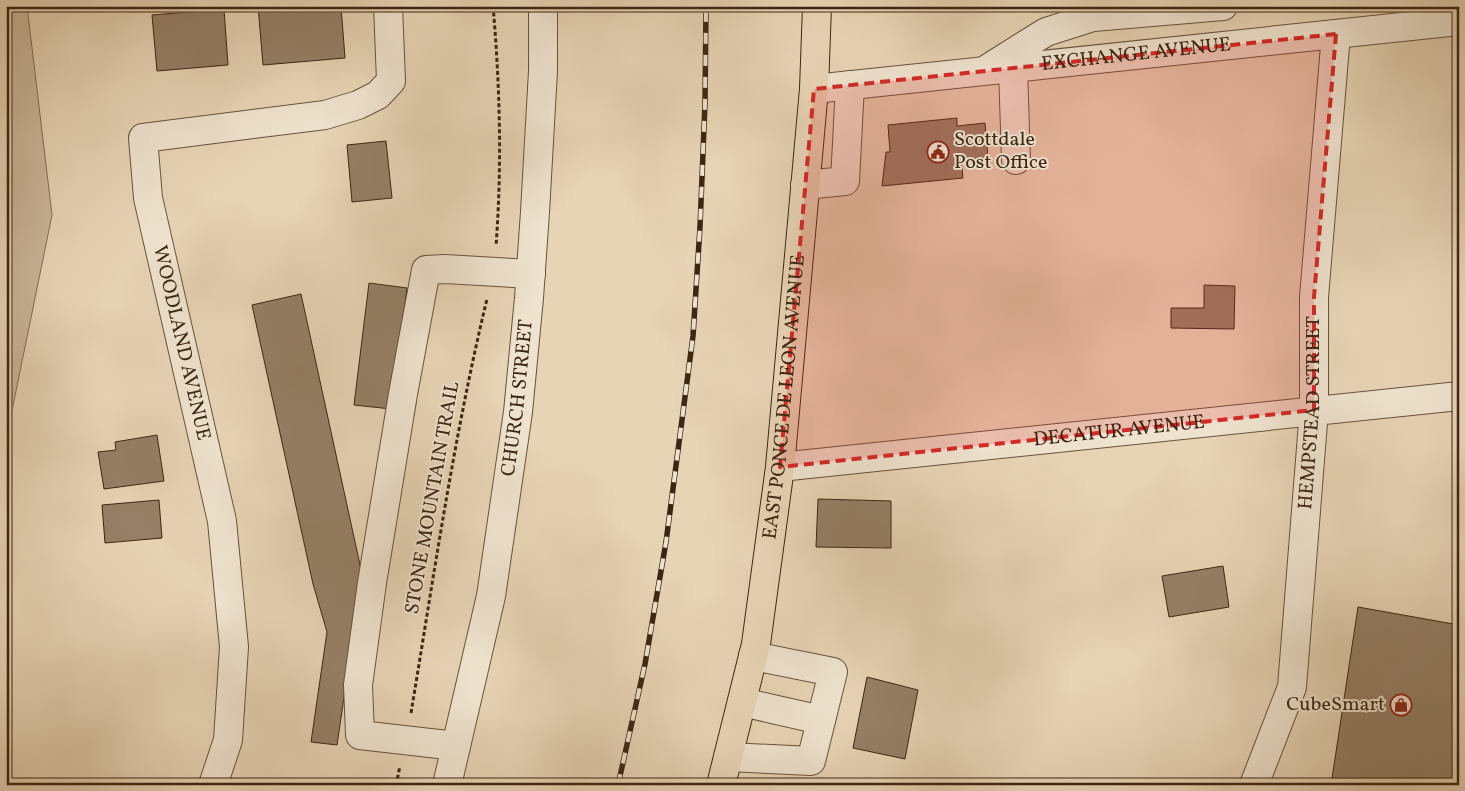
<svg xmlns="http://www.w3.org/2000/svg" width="1465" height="791" font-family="Vollkorn,serif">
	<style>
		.green { fill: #cab699; stroke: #836e56 }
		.building { fill: #958067; stroke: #3c2613 }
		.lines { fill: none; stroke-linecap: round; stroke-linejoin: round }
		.minor-casing { stroke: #67523c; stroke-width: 30 }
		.major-casing { stroke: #3c2613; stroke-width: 30 }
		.path { stroke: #3c2613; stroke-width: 3; stroke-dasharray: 4 2.5; stroke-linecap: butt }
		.minor { stroke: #efe3cf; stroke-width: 28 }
		.major { stroke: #e7d4b5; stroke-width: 28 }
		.rail-casing { stroke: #3c2613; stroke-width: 5.5 }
		.rail { stroke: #efe3cf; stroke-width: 4; stroke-dasharray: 11; stroke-linecap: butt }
		.marked { fill: #d62828; fill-opacity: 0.2; stroke: #d62828; stroke-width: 4; stroke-dasharray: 10 6; stroke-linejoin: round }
		.labels { text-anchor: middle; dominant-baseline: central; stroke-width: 4; stroke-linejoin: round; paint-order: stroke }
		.street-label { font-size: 20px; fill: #3c2613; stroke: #efe3cf }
		.poi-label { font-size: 20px; fill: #3c2613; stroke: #efe3cf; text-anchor: start }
	</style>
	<rect width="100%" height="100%" fill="#e7d4b5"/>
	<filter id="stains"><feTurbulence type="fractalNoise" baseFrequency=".004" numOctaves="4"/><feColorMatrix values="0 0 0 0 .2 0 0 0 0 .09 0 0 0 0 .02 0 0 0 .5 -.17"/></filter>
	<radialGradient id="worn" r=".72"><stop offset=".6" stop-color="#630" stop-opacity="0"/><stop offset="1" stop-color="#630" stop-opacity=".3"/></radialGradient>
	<!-- green -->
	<path class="green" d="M 6,6 L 27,6 L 52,215 L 6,440 Z"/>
	<!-- building -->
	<g class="building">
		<path d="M 258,6 L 341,6 L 345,58 L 263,65 Z"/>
		<path d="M 224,9 L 228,65 L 157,71 L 152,15 Z"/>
		<path d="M 957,118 L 957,126 L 985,123 L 988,157 L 961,160 L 963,178 L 882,186 L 886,152 L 890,152 L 888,125 Z"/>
		<path d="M 386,141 L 392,198 L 352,202 L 347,145 Z"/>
		<path d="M 369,283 L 407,288 L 391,409 L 354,405 Z"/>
		<path d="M 1204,285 L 1235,286 L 1234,329 L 1171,328 L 1171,308 L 1204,308 Z"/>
		<path d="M 301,294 L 362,574 L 337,745 L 311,742 L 327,632 L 313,584 L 252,305 Z"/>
		<path d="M 157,435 L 164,481 L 104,489 L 98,452 L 116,450 L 115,442 Z"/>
		<path d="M 818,499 L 891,501 L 891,548 L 816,547 Z"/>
		<path d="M 159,500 L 162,538 L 105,543 L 102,505 Z"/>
		<path d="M 1223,566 L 1229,607 L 1169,617 L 1162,576 Z"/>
		<path d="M 1358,607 L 1459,625 L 1459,785 L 1331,785 Z"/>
		<path d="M 867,677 L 918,690 L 905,759 L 853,748 Z"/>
	</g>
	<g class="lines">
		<!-- minor casing -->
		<g class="minor-casing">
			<g id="minor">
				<path d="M 1093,17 L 1223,6"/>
				<path d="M 987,69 L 1046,32 L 1093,17 L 1095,6"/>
				<path d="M 1013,69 L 1016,160"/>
				<path id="s1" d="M 814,89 L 1459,21"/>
				<path d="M 805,185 L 845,181 L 850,85"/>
				<path id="s2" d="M 780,467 L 1459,396"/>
				<path d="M 742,702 L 821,720"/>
				<path d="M 456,746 L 360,735 L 358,685 L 372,583 L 403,394 L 426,270 L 445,269 L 531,274"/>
				<path d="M 728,757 L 811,761 L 833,672 L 753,656"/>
				<path d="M 213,785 L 228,740 L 234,647 L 222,521 L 148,198 L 143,138 L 325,115 L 358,105 L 378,95 L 391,81 L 388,6"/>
				<path id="s3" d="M 447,785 L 491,596 L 518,412 L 529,298 L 535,212 L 543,71 L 543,6"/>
				<path id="s4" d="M 1254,785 L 1292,687 L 1314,410 L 1314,297 L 1336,34"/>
			</g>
		</g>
		<!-- major casing -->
		<g class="major-casing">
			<g id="major">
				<path id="s5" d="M 721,785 L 756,644 L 780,467 L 814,89 L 817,6"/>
			</g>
		</g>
		<!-- path -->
		<g class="path">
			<path d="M 493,6 C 500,86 502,166 496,246"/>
			<path d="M 411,713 C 434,575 454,435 487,299"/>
			<path d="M 396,785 L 400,766"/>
		</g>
		<!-- minor -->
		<use href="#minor" class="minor"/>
		<!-- major -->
		<use href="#major" class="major"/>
		<!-- rail casing -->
		<g class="rail-casing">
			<path id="rail" d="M 618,785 L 645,664 L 666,542 L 693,336 L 700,227 L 705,103 L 706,6"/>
		</g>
		<!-- rail -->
		<use href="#rail" class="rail"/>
	</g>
	<!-- marked area -->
	<path class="marked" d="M 1336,34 L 1314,297 L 1314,410 L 780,467 L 814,89 Z"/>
	<!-- icons -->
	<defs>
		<g id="civic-ring" transform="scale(1.125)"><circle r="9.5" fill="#efe3cf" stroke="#8f2418" stroke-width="1.5"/><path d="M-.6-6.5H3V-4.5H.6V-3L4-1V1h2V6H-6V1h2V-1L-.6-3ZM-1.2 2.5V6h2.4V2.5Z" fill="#8f2418"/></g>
		<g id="shop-ring" transform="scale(1.125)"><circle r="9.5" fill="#efe3cf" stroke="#8f2418" stroke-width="1.5"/><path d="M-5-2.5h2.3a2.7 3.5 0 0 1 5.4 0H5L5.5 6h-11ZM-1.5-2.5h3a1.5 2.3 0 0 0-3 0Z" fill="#8f2418"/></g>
	</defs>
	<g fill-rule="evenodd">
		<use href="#civic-ring" x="938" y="152"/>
		<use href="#shop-ring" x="1401" y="705"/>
	</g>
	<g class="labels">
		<!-- street labels -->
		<g class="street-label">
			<text stroke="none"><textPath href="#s1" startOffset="324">EXCHANGE AVENUE</textPath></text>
			<text transform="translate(181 343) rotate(77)">WOODLAND AVENUE</text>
			<text stroke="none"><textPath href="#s3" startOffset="394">CHURCH STREET</textPath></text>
			<text stroke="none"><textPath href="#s5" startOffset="394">EAST PONCE DE LEON AVENUE</textPath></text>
			<text stroke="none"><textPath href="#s4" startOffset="380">HEMPSTEAD STREET</textPath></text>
			<text stroke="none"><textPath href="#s2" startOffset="341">DECATUR AVENUE</textPath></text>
			<text transform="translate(433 498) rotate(-80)">STONE MOUNTAIN TRAIL</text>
		</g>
		<!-- poi labels -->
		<g class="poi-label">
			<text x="954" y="140">Scottdale<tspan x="954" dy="23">Post Office</tspan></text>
			<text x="1385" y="705" text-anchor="end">CubeSmart</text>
		</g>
	</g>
	<!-- margin -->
	<rect width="1465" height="791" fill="none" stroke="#e7d4b5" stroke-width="25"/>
	<rect x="8" y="8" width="1450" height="776" fill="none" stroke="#3c2613" stroke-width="2.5"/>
	<rect x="12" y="12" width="1440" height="766" fill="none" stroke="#3c2613"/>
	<rect width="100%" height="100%" filter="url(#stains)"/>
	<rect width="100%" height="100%" fill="url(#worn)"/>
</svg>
